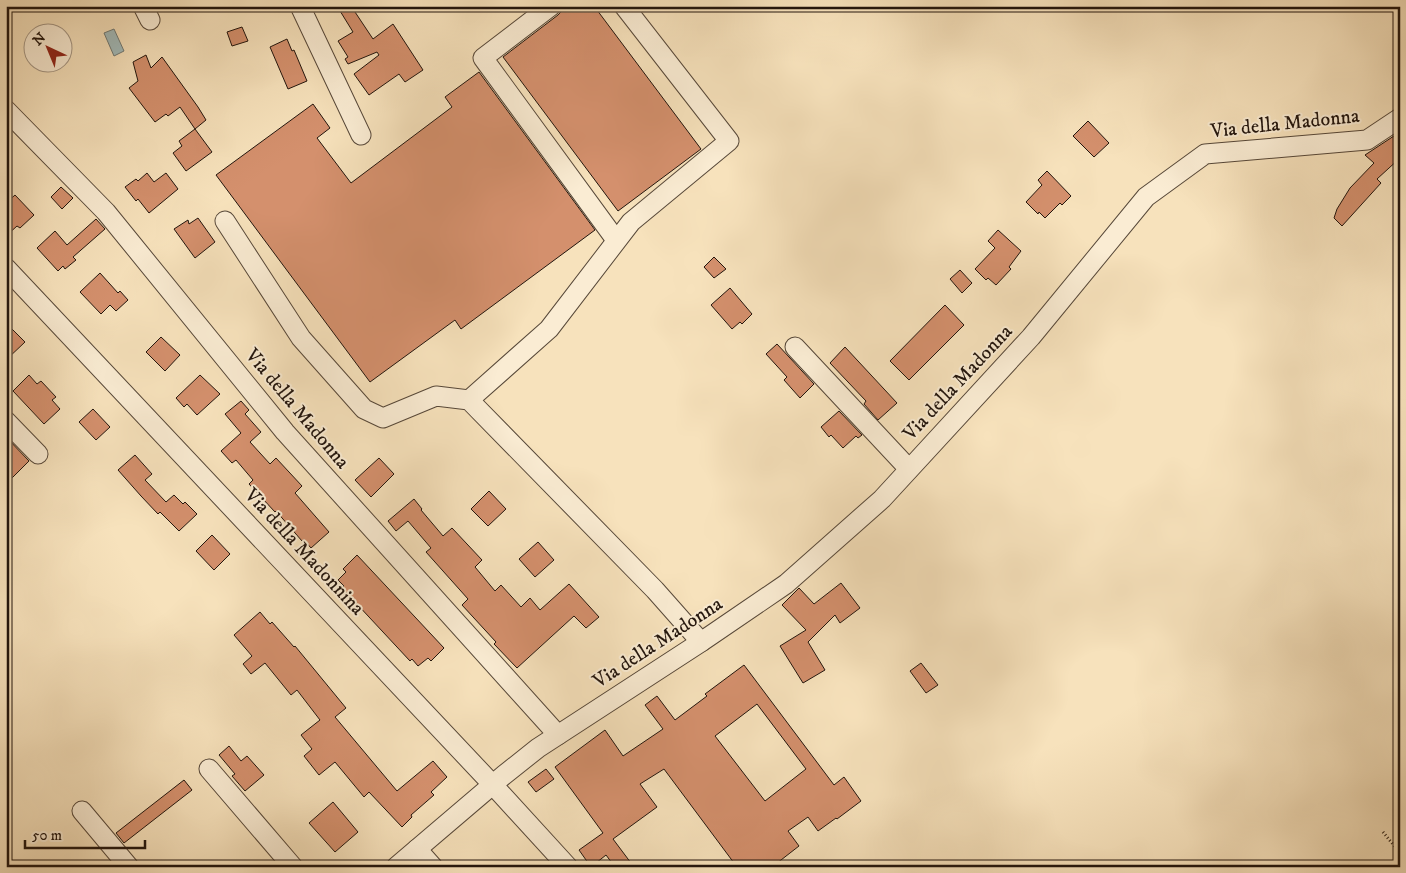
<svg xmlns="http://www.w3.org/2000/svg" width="1406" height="873" font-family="'IM FELL DW Pica',serif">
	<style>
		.water { fill: #a2bbbb; stroke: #6f7975 }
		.building { fill: #d4906d; stroke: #22150d; fill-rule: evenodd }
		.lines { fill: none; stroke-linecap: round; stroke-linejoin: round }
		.minor-casing { stroke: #574839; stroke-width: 21 }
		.path { stroke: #22150d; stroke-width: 3; stroke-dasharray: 1 2.5; stroke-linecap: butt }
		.minor { stroke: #faecd3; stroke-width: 19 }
		.labels { text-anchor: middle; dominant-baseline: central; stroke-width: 4; stroke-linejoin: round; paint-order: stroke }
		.street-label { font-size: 20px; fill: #22150d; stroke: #faecd3 }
	</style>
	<rect width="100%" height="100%" fill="#f7e2bc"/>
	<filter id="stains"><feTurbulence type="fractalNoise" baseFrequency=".004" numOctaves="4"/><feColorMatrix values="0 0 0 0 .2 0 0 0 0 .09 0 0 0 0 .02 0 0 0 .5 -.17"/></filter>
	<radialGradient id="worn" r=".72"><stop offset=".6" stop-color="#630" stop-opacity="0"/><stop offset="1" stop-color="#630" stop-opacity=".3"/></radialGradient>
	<!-- water -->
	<path class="water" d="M 114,29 L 124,51 L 114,56 L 104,33 Z"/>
	<!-- building -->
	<g class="building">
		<path d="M 337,6 L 351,6 L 373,39 L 393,24 L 423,70 L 405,82 L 399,74 L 369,95 L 354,74 L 379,55 L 377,52 L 348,64 L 345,59 L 348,57 L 338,41 L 353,32 Z"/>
		<path d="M 566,6 L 594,6 L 701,149 L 618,211 L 503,57 L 558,15 Z"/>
		<path d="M 242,27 L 248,41 L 232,46 L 227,32 Z"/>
		<path d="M 287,39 L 292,51 L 294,50 L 307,81 L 288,89 L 270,47 Z"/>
		<path d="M 146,55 L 151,68 L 162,57 L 198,107 L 206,120 L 195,129 L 180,107 L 168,116 L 166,114 L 155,122 L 129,88 L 138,81 L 133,62 Z"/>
		<path d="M 479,72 L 595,230 L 461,329 L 455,320 L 370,382 L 216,175 L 313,104 L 330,128 L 317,138 L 351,183 L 452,107 L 445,97 Z"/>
		<path d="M 1088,121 L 1109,143 L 1094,157 L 1073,136 Z"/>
		<path d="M 195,129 L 212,152 L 186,171 L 173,153 L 182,146 L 179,141 Z"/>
		<path d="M 1400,132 L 1400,158 L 1377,179 L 1381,183 L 1342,226 L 1334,218 L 1337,209 L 1350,188 L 1374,163 L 1365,155 Z"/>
		<path d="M 1047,171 L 1071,196 L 1062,205 L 1060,203 L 1045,218 L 1039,212 L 1038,214 L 1026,202 L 1042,185 L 1038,180 Z"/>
		<path d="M 147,173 L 154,182 L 166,173 L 178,189 L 149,213 L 138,199 L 136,201 L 125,187 L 136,179 L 138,181 Z"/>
		<path d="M 61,187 L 73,198 L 62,209 L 51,197 Z"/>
		<path d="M 15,195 L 34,215 L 20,228 L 17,226 L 6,236 L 6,203 Z"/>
		<path d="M 198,218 L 215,242 L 195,258 L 174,229 L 188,220 L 189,224 Z"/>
		<path d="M 96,219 L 105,229 L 73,257 L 76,260 L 65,269 L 63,266 L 58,271 L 37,248 L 55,231 L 67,245 Z"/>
		<path d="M 998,230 L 1021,251 L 1009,267 L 1011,269 L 996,285 L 988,278 L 986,280 L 975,269 L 995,248 L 988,241 Z"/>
		<path d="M 714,257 L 726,269 L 714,278 L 704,267 Z"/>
		<path d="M 960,270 L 972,283 L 962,293 L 950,279 Z"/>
		<path d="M 100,273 L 118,293 L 120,291 L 128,300 L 116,311 L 110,305 L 101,314 L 80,292 Z"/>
		<path d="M 730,288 L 752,314 L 742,324 L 740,322 L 732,329 L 711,305 Z"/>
		<path d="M 945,305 L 964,325 L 909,380 L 890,361 Z"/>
		<path d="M 6,323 L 25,342 L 6,360 Z"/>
		<path d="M 161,337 L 180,355 L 165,371 L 146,352 Z"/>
		<path d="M 777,344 L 814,384 L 800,398 L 784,380 L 787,377 L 766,354 Z"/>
		<path d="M 845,347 L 897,403 L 878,420 L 864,404 L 866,401 L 830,363 Z"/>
		<path d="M 29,375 L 37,384 L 41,381 L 56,397 L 52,400 L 60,409 L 44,424 L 13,391 Z"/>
		<path d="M 200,375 L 220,394 L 197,415 L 187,404 L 184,407 L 176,398 Z"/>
		<path d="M 241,401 L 249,410 L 245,414 L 261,432 L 250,442 L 270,464 L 276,458 L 302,486 L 295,493 L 329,532 L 311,548 L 304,540 L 302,541 L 276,511 L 275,512 L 249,484 L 253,480 L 236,460 L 232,463 L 221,451 L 241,433 L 225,414 Z"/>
		<path d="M 93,409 L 110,427 L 96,440 L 79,422 Z"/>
		<path d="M 839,411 L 862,435 L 858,438 L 856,436 L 843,448 L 831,435 L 829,437 L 821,427 Z"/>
		<path d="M 6,437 L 29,461 L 6,484 Z"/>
		<path d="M 135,455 L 152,474 L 145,480 L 166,502 L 174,495 L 183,504 L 185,502 L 197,514 L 179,531 L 160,512 L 158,514 L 141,496 L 118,470 Z"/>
		<path d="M 379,458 L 394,474 L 371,497 L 355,480 Z"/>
		<path d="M 489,491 L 506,509 L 488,526 L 471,509 Z"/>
		<path d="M 414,499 L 422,509 L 421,510 L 443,536 L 452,528 L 482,560 L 475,567 L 495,591 L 501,585 L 521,607 L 530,598 L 540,610 L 569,584 L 599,617 L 586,628 L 574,616 L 517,668 L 494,644 L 496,642 L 462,605 L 468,599 L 426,552 L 431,548 L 408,521 L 396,531 L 388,521 Z"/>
		<path d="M 212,535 L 230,554 L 214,570 L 196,551 Z"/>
		<path d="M 538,542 L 554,560 L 535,577 L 519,559 Z"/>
		<path d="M 357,555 L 444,648 L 431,661 L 428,658 L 418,666 L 412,659 L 410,661 L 342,588 L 344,586 L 338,580 L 346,572 L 343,569 Z"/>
		<path d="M 841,583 L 860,608 L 840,623 L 835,615 L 808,642 L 825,670 L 803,683 L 780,646 L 806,630 L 782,605 L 799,588 L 814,604 Z"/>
		<path d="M 260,612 L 270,624 L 272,622 L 294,647 L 295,646 L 346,708 L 335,717 L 397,791 L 433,761 L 447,777 L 431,792 L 434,795 L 411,815 L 412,817 L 402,827 L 369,792 L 364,797 L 335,762 L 319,775 L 304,756 L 312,749 L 301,735 L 320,720 L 297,690 L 291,695 L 265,663 L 251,674 L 243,664 L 252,656 L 234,635 Z"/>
		<path d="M 921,663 L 938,685 L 926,693 L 910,671 Z"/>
		<path d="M 744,665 L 834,785 L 844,777 L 861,801 L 837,819 L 836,818 L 818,831 L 808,817 L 788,831 L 799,846 L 772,867 L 737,867 L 664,769 L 640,784 L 657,807 L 613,839 L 634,867 L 615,867 L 606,855 L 591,867 L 579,850 L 603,833 L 555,767 L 605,730 L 623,756 L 663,729 L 645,705 L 657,696 L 675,720 L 707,696 L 705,694 ZM 757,704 L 806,769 L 765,801 L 715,736 Z"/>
		<path d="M 229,746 L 241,761 L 247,756 L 264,775 L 245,791 L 232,776 L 235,774 L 219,755 Z"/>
		<path d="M 546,769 L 554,779 L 536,792 L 528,782 Z"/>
		<path d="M 184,780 L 192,790 L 124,843 L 116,833 Z"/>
		<path d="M 333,802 L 358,832 L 335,852 L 309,823 Z"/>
	</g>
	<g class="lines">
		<!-- minor casing -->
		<g class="minor-casing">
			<g id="minor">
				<path d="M 143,6 L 150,20"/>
				<path d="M 300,6 L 361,135"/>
				<path d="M 551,6 L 483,58 L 616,240"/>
				<path d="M 6,110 L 106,212 L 285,432 L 558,735"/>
				<path d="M 225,221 L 301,338 L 364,409 L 383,418 L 436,396 L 469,400 L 655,590 L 701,642"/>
				<path d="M 6,268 L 493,785 L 568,867"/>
				<path d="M 795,347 L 909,469"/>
				<path d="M 469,400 L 549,329 L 631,222 L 729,141 L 624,6"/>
				<path d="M 6,421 L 38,454"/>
				<path d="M 209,769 L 293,867"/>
				<path d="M 82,811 L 129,867"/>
				<path d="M 417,849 L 433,867"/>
				<path d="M 396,867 L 504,775 L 538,748 L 701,642 L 786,584 L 882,499 L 1031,337 L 1146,197 L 1205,154 L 1367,140 L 1400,118"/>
			</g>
		</g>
		<!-- path -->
		<g class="path">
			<path d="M 6,247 L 11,253"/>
			<path d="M 1383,832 L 1400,853"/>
		</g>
		<!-- minor -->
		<use href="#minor" class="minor"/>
	</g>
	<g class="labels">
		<!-- street labels -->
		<g class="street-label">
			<text transform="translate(1285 124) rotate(-6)">Via della Madonna</text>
			<text transform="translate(958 383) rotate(-47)">Via della Madonna</text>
			<text transform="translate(297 409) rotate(50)">Via della Madonna</text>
			<text transform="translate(304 552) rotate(47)">Via della Madonnina</text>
			<text transform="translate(658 643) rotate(-33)">Via della Madonna</text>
		</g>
	</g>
	<!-- margin -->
	<rect width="1406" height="873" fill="none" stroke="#f7e2bc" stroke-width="25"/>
	<rect x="8" y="8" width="1391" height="858" fill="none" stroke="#22150d" stroke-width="2.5"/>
	<rect x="12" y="12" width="1381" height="848" fill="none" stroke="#22150d"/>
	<!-- north arrow -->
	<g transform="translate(48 48) rotate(316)"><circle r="24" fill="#faecd3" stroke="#a49684"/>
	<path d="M0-4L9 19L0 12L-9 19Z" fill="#8f2418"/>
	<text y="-8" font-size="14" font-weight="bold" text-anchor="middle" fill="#22150d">N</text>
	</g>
	<!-- scale -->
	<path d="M25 840v8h120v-8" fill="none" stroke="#22150d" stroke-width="2.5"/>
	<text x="32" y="840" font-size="15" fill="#22150d" stroke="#faecd3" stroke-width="4" paint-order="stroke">50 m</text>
	<rect width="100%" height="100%" filter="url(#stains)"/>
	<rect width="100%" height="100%" fill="url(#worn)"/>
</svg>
